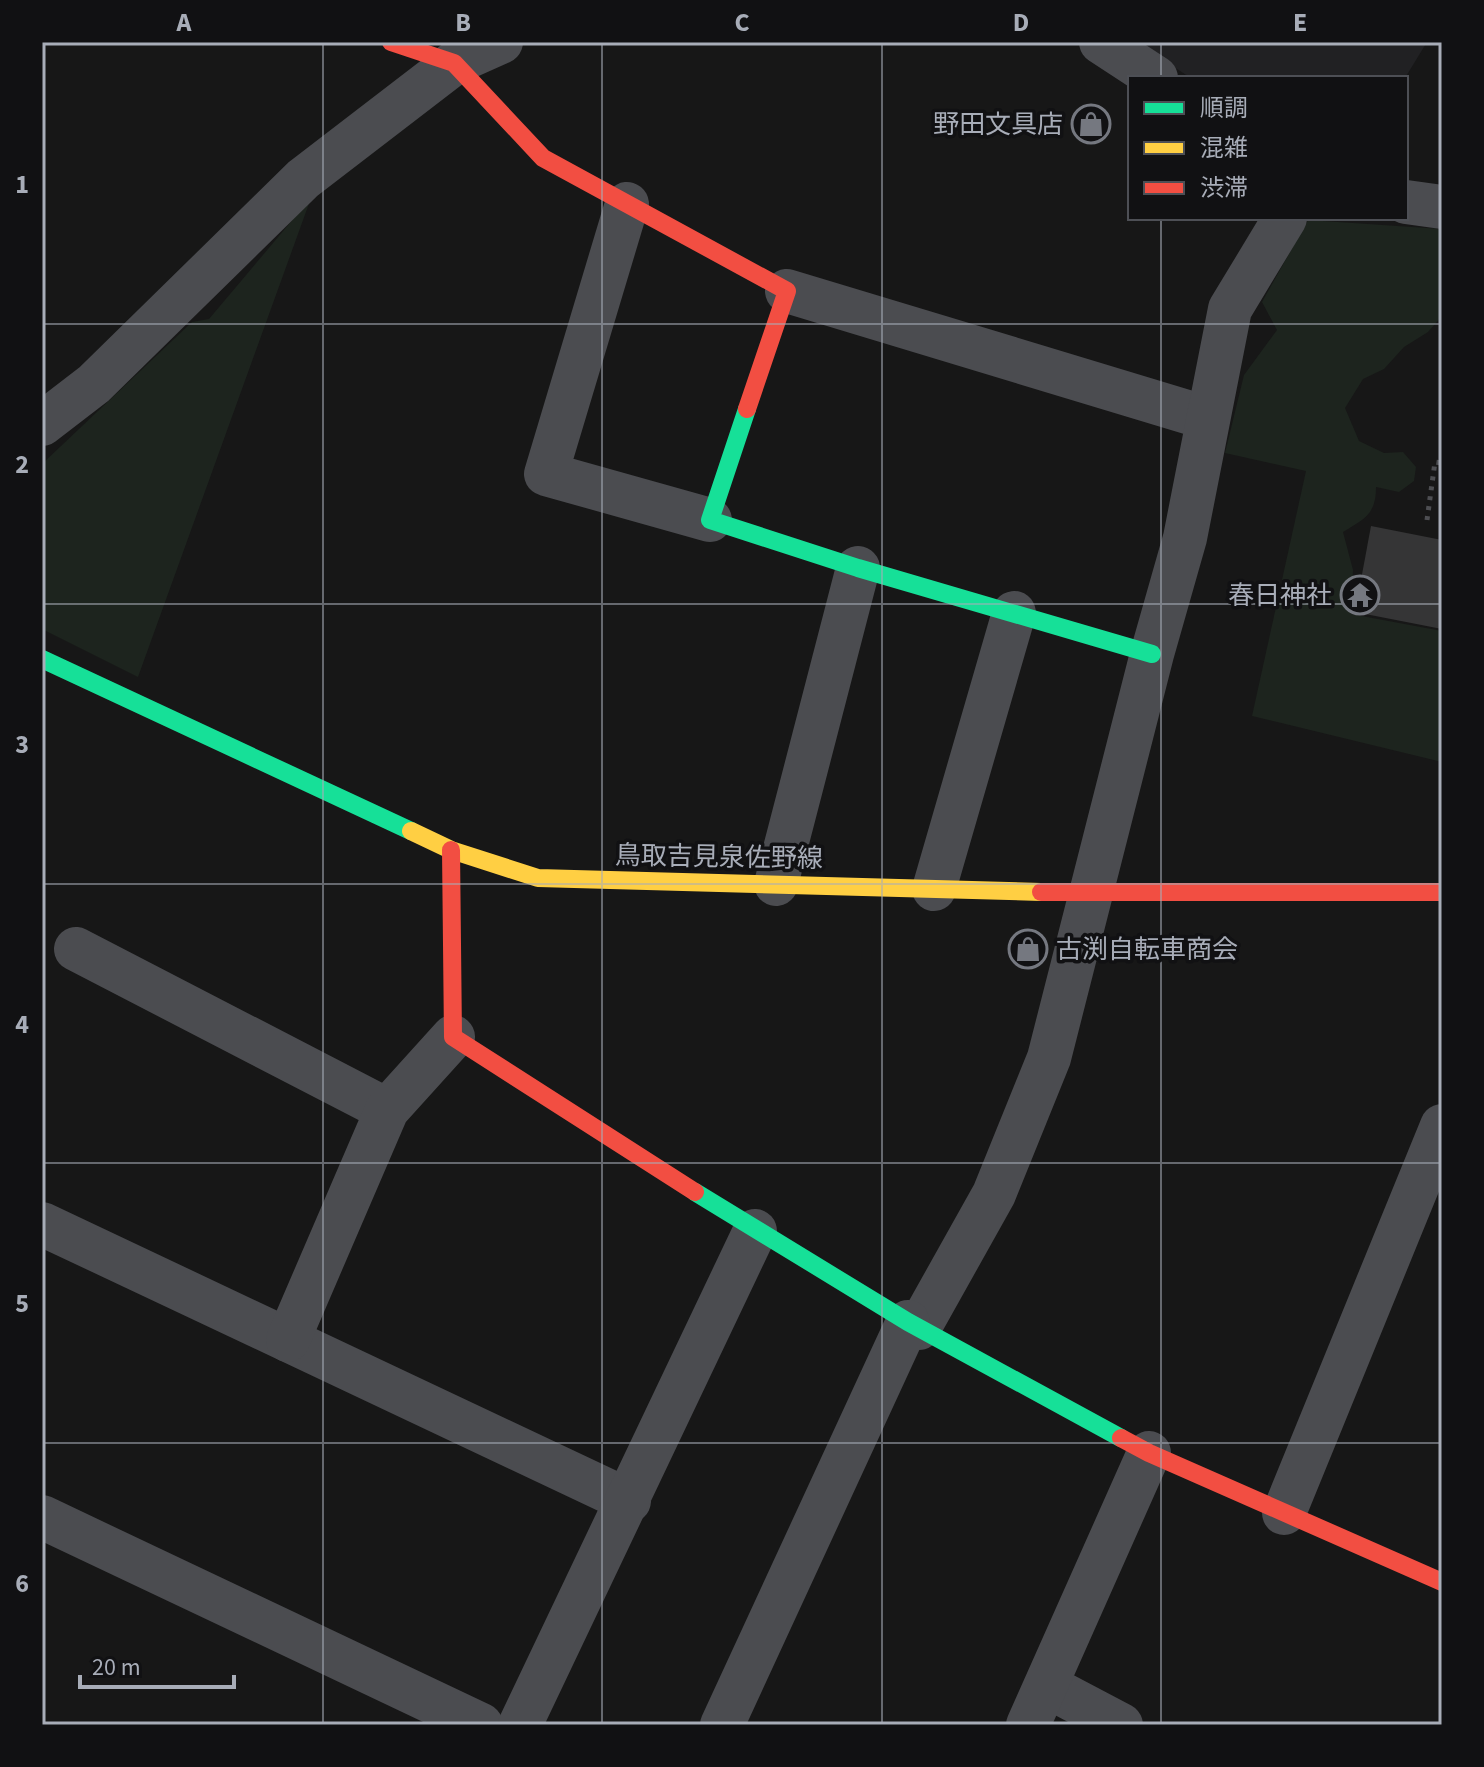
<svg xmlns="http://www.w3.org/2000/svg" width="1484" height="1767" font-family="'Source Sans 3','Noto Sans JP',sans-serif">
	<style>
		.built { fill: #212123 }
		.green { fill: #1d241e }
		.building { fill: #353536 }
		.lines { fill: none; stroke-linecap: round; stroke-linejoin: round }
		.path { stroke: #4d4e52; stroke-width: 5; stroke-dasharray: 4 6; stroke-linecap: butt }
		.street { stroke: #4b4c50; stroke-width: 44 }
		.fast { stroke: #16e098; stroke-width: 18 }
		.slow { stroke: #ffcf43; stroke-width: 18 }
		.jam { stroke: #f24e42; stroke-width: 18 }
		.grid { fill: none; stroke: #a8adb8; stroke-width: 2; stroke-opacity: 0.55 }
		.labels { text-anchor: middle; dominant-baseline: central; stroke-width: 7; stroke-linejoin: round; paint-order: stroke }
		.poi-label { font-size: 26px; fill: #a8adb8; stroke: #111113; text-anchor: end }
		.street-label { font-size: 26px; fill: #a8adb8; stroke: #111113 }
		.neatline { fill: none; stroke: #a8adb8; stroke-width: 3 }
		.grid-label { font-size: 26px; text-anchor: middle; font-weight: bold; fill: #a8adb8 }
	</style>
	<rect width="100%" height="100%" fill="#171717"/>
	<!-- built -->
	<path class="built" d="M 1135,42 L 1427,42 L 1405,78 L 1191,78 Z"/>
	<!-- green -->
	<g class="green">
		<path d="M 311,198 L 138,677 L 42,629 L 42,464 L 192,322 L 209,319 Z"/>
		<path d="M 1308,220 L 1442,229 L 1442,316 L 1428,332 L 1404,347 L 1384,369 L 1363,379 L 1345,408 L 1359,441 L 1384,453 L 1403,452 L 1416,467 L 1414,481 L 1399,492 L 1376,487 C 1376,515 1364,519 1343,532 L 1353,570 L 1351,614 L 1442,631 L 1442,762 L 1252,716 L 1306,471 L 1225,453 L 1244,375 L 1277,330 L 1262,302 Z"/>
	</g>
	<!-- building -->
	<path class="building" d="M 1371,526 L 1442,540 L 1442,629 L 1355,612 Z"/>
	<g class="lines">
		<!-- path -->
		<path class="path" d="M 1427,520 L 1435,462 L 1442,463"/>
		<!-- street -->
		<g class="street">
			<path d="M 1101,42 L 1156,78"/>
			<path d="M 1406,202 L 1442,207"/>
			<path d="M 627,204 L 546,474 L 710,520"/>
			<path d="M 787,291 L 1207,418"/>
			<path d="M 42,424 L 94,384 L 303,179 L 454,63 L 501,42"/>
			<path d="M 776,884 L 858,568"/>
			<path d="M 934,889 L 1014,613"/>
			<path d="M 76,949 L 387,1110"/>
			<path d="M 42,1224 L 629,1501"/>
			<path d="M 919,1328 L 994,1194 L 1049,1058 L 1152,654 L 1185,538 L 1230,309 L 1285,218"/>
			<path d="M 288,1340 L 387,1110 L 453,1037"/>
			<path d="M 1284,1513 L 1442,1126"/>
			<path d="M 42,1517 L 481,1725"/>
			<path d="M 1047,1686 L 1121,1725"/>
			<path d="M 520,1725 L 755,1231"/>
			<path d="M 722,1725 L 908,1322"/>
			<path d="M 1028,1725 L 1149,1453"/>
		</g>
		<!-- fast -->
		<g class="fast">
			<path d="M 747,409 L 710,520 L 858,568 L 1152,654"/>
			<path d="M 42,659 L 411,831"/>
			<path d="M 695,1192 L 908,1322 L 1121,1438"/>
		</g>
		<!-- slow -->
		<path class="slow" d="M 411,831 L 451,850 L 538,878 L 1041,892"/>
		<!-- jam -->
		<g class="jam">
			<path d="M 391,42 L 454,63 L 543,158 L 787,291 L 747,409"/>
			<path d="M 451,850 L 453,1037 L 695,1192"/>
			<path d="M 1041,892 L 1442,892"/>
			<path d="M 1121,1438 L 1149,1453 L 1442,1582"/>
		</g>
	</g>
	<!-- grid -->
	<path class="grid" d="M 323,42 L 323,1725M 602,42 L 602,1725M 882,42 L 882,1725M 1161,42 L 1161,78M 1161,218 L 1161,1725M 42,324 L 1442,324M 42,604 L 1442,604M 42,884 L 1442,884M 42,1163 L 1442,1163M 42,1443 L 1442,1443"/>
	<!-- icons -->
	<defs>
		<g id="shop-ring" transform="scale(2)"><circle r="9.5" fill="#111113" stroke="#757880" stroke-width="1.5"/><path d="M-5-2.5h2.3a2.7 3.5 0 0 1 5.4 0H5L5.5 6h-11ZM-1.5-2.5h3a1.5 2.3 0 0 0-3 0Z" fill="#757880"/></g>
		<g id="temple-ring" transform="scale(2)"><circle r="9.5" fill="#111113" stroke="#757880" stroke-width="1.5"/><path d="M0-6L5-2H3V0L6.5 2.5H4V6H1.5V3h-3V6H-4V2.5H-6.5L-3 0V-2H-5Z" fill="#757880"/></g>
	</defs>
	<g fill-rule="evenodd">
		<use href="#shop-ring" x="1091" y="124"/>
		<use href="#temple-ring" x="1360" y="595"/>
		<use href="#shop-ring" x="1028" y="949"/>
	</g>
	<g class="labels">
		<!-- poi labels -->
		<g class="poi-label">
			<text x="1063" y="124">野田文具店</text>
			<text x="1332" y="595">春日神社</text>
			<text x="1056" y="949" text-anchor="start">古渕自転車商会</text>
		</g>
		<!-- street labels -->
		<g class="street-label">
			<text transform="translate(719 857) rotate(1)">鳥取吉見泉佐野線</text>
		</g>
	</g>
	<!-- border -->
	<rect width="1484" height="1767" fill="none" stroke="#111113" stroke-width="88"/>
	<!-- legend -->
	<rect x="1128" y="76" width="280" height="144" fill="#111113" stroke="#4d4f55" stroke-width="2"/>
	<rect x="1144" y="102" width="40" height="12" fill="#16e098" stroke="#4d4f55" stroke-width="2"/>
	<text x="1200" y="116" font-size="24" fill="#a8adb8">順調</text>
	<rect x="1144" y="142" width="40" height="12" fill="#ffcf43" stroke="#4d4f55" stroke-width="2"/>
	<text x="1200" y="156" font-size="24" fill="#a8adb8">混雑</text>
	<rect x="1144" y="182" width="40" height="12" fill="#f24e42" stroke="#4d4f55" stroke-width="2"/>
	<text x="1200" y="196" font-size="24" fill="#a8adb8">渋滞</text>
	<!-- scale -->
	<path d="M80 1675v12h154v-12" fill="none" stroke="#a8adb8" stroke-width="4"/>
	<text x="92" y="1675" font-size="24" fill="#a8adb8" stroke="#111113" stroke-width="6" paint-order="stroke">20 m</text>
	<rect x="44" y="44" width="1396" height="1679" class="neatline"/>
	<g class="grid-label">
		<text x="184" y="31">A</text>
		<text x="463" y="31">B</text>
		<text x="742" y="31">C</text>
		<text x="1021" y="31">D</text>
		<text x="1300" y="31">E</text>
		<text x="22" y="193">1</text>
		<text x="22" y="473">2</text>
		<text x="22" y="753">3</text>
		<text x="22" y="1033">4</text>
		<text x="22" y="1312">5</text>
		<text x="22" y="1592">6</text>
	</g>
</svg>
